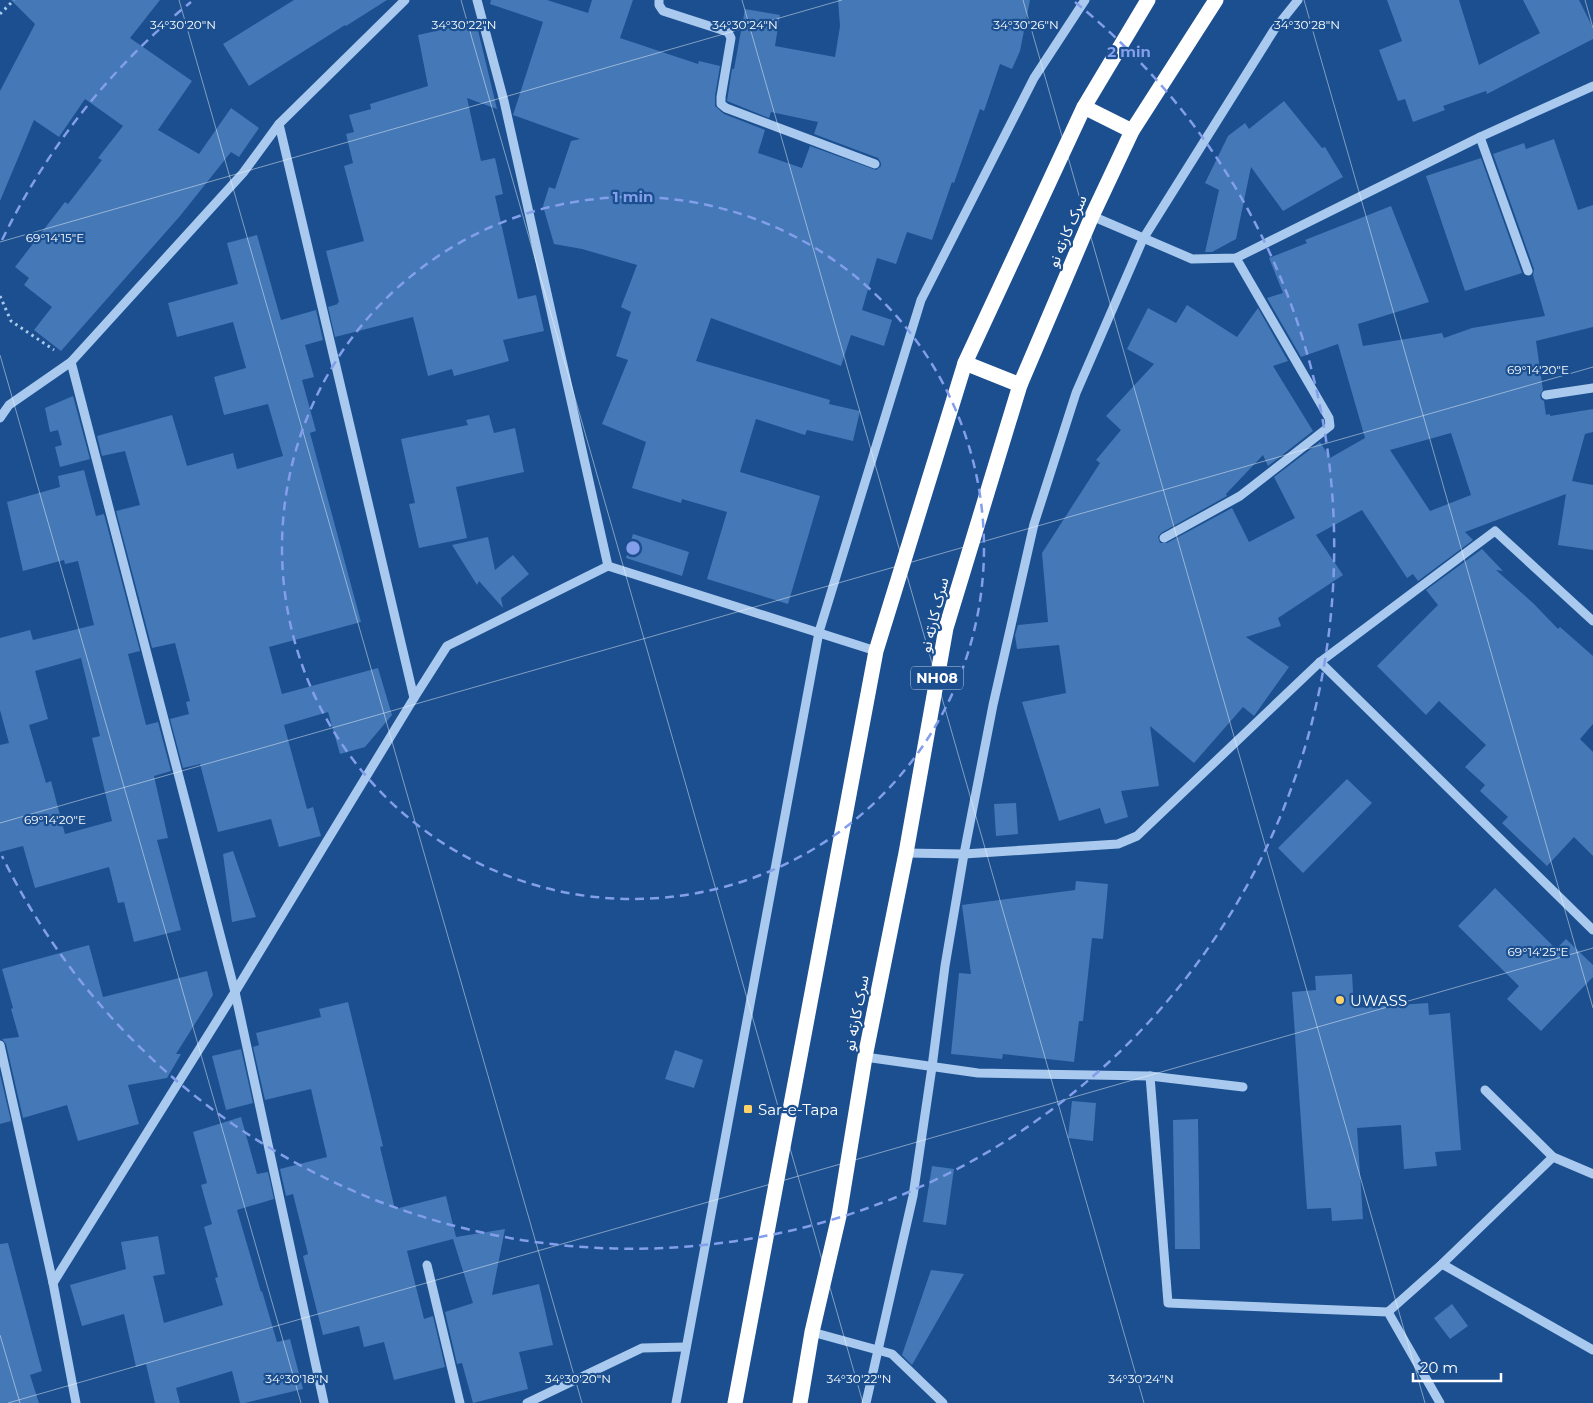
<svg xmlns="http://www.w3.org/2000/svg" width="1593" height="1403" font-family="Montserrat,'Noto Sans Arabic',sans-serif">
	<style>
		.building { fill: #4478b7; fill-rule: evenodd }
		.lines { fill: none; stroke-linecap: round; stroke-linejoin: round }
		.path { stroke: #a9c9ee; stroke-width: 3; stroke-dasharray: 2.5 4; stroke-linecap: butt }
		.minor { stroke: #a9c9ee; stroke-width: 9 }
		.highway { stroke: #fff; stroke-width: 15 }
		.ticks { fill: none; stroke: #fff; stroke-width: 1; stroke-opacity: 0.45 }
		.ring { fill: none; stroke: #839eea; stroke-width: 2.5; stroke-dasharray: 9 6 }
		.poi-dot { fill: #ffd166; stroke: #1b4f8f; stroke-width: 2 }
		.labels { text-anchor: middle; dominant-baseline: central; stroke-width: 4.5; stroke-linejoin: round; paint-order: stroke }
		.shield { fill: #1b4f8f; stroke: #bbcadd; stroke-width: 1 }
		.shield-label { font-size: 14px; font-weight: bold; fill: #fff }
		.street-label { font-size: 15px; fill: #fff; stroke: #1b4f8f }
		.poi-label { font-size: 15px; fill: #fff; stroke: #1b4f8f; text-anchor: start }
		.ticks-label { font-size: 12px; text-anchor: middle; fill: #fff; stroke: #1b4f8f; stroke-width: 4.5; stroke-linejoin: round; paint-order: stroke }
		.centre { fill: #839eea; stroke: #1b4f8f; stroke-width: 2.5 }
		.ring-label { font-size: 15px; text-anchor: middle; font-weight: bold; fill: #839eea; stroke: #1b4f8f; stroke-width: 4.5; stroke-linejoin: round; paint-order: stroke }
	</style>
	<rect width="100%" height="100%" fill="#1b4f8f"/>
	<!-- building -->
	<g class="building">
		<path d="M 11,0 L 160,0 L 130,38 L 192,81 L 158,130 L 199,154 L 231,108 L 259,128 L 239,157 L 231,152 L 180,216 L 61,351 L 34,330 L 52,307 L 24,285 L 29,278 L 15,267 L 65,202 L 68,204 L 102,160 L 98,158 L 123,126 L 85,99 L 59,137 L 34,120 L 0,201 L 0,91 L 35,24 Z"/>
		<path d="M 294,0 L 387,0 L 346,26 L 345,25 L 249,86 L 223,44 Z"/>
		<path d="M 491,0 L 547,0 L 588,13 L 592,0 L 633,0 L 620,38 L 698,64 L 699,61 L 720,66 L 715,96 L 715,106 L 724,114 L 765,130 L 758,153 L 802,168 L 810,146 L 876,170 L 881,166 L 881,163 L 878,158 L 814,134 L 818,122 L 771,112 L 769,118 L 727,101 L 732,69 L 734,69 L 745,9 L 780,15 L 775,46 L 835,57 L 840,26 L 838,0 L 1030,0 L 1020,51 L 1012,69 L 1000,64 L 984,111 L 980,109 L 954,183 L 952,182 L 932,240 L 907,232 L 896,264 L 877,258 L 862,310 L 892,320 L 884,346 L 851,335 L 841,366 L 711,318 L 696,361 L 830,400 L 829,404 L 860,411 L 853,441 L 807,430 L 805,435 L 756,419 L 740,472 L 820,496 L 788,604 L 707,579 L 727,512 L 682,499 L 681,503 L 632,488 L 646,442 L 602,424 L 628,360 L 616,356 L 631,312 L 621,307 L 637,265 L 582,249 L 554,244 L 543,206 L 549,187 L 555,189 L 571,141 L 580,139 L 513,115 L 543,22 L 490,4 Z"/>
		<path d="M 1387,0 L 1459,0 L 1479,65 L 1540,33 L 1523,0 L 1579,0 L 1593,28 L 1593,39 L 1487,94 L 1486,91 L 1443,106 L 1445,110 L 1413,122 L 1405,99 L 1398,101 L 1379,50 L 1402,41 Z"/>
		<path d="M 476,22 L 497,109 L 467,98 L 481,161 L 495,158 L 503,194 L 495,196 L 518,299 L 536,295 L 544,331 L 503,340 L 509,361 L 454,376 L 452,369 L 428,376 L 413,317 L 335,337 L 328,307 L 338,304 L 337,303 L 339,302 L 326,251 L 364,241 L 344,166 L 353,163 L 346,134 L 354,132 L 349,115 L 371,109 L 370,104 L 428,86 L 418,35 Z"/>
		<path d="M 1284,101 L 1322,148 L 1325,147 L 1343,177 L 1283,211 L 1251,167 L 1236,239 L 1212,252 L 1205,252 L 1219,190 L 1205,183 L 1228,136 L 1245,123 L 1249,129 Z"/>
		<path d="M 1554,139 L 1578,210 L 1593,205 L 1593,327 L 1536,341 L 1543,390 L 1540,395 L 1541,399 L 1544,401 L 1546,415 L 1550,414 L 1550,416 L 1593,409 L 1593,432 L 1585,434 L 1572,481 L 1593,485 L 1593,550 L 1558,545 L 1566,494 L 1465,532 L 1473,540 L 1418,581 L 1413,574 L 1407,578 L 1362,510 L 1316,535 L 1343,575 L 1278,618 L 1281,626 L 1246,637 L 1289,667 L 1254,716 L 1243,707 L 1194,763 L 1150,726 L 1159,786 L 1121,791 L 1128,817 L 1105,824 L 1100,808 L 1059,821 L 1022,702 L 1066,693 L 1059,645 L 1017,649 L 1015,635 L 1018,625 L 1048,622 L 1042,553 L 1100,463 L 1096,460 L 1121,430 L 1106,416 L 1154,364 L 1127,349 L 1148,308 L 1176,323 L 1187,305 L 1237,337 L 1258,308 L 1288,361 L 1273,366 L 1313,431 L 1268,466 L 1263,455 L 1226,494 L 1227,496 L 1161,533 L 1158,537 L 1160,543 L 1167,543 L 1232,508 L 1249,542 L 1295,518 L 1274,477 L 1320,442 L 1330,458 L 1365,438 L 1338,344 L 1301,357 L 1267,298 L 1283,293 L 1269,258 L 1307,243 L 1305,240 L 1391,206 L 1429,302 L 1358,324 L 1363,346 L 1442,333 L 1444,338 L 1472,328 L 1545,316 L 1533,275 L 1534,269 L 1493,154 L 1524,143 L 1526,149 ZM 1451,433 L 1471,495 L 1430,511 L 1390,450 Z"/>
		<path d="M 1481,158 L 1522,273 L 1465,291 L 1426,176 Z"/>
		<path d="M 257,235 L 281,320 L 316,310 L 323,340 L 305,345 L 314,377 L 302,380 L 316,431 L 310,433 L 361,622 L 269,647 L 282,694 L 378,668 L 392,715 L 365,747 L 340,754 L 328,712 L 284,725 L 307,809 L 313,807 L 321,836 L 279,847 L 271,819 L 218,832 L 200,764 L 183,768 L 170,719 L 189,714 L 186,702 L 190,701 L 175,643 L 152,648 L 116,511 L 140,505 L 125,451 L 102,456 L 97,436 L 172,415 L 187,466 L 233,453 L 237,469 L 283,456 L 268,404 L 224,415 L 214,377 L 246,368 L 233,322 L 177,337 L 168,303 L 238,284 L 227,243 Z"/>
		<path d="M 73,396 L 90,459 L 60,467 L 55,447 L 62,445 L 58,430 L 50,432 L 45,408 Z"/>
		<path d="M 489,415 L 494,433 L 515,428 L 524,472 L 456,487 L 467,538 L 419,548 L 409,504 L 415,503 L 401,439 L 468,425 L 466,420 Z"/>
		<path d="M 84,470 L 96,516 L 104,514 L 140,651 L 128,654 L 146,725 L 158,722 L 171,771 L 154,776 L 168,838 L 157,840 L 181,930 L 134,942 L 124,902 L 118,903 L 109,867 L 35,888 L 23,846 L 0,852 L 0,745 L 9,743 L 0,710 L 0,638 L 30,630 L 33,640 L 94,625 L 78,561 L 65,564 L 64,560 L 23,571 L 7,502 L 60,487 L 58,476 ZM 81,658 L 100,736 L 92,738 L 112,821 L 65,834 L 51,781 L 46,783 L 29,725 L 48,719 L 35,671 Z"/>
		<path d="M 633,534 L 689,552 L 682,576 L 626,558 Z"/>
		<path d="M 488,537 L 495,570 L 513,555 L 529,574 L 501,598 L 503,608 L 479,581 L 477,585 L 452,545 Z"/>
		<path d="M 1482,549 L 1503,571 L 1496,570 L 1534,604 L 1558,629 L 1560,627 L 1593,656 L 1593,724 L 1580,739 L 1593,752 L 1593,856 L 1574,837 L 1547,866 L 1502,823 L 1508,817 L 1480,791 L 1485,785 L 1465,767 L 1486,745 L 1439,701 L 1426,715 L 1377,666 L 1438,605 L 1426,590 Z"/>
		<path d="M 1347,779 L 1372,803 L 1303,873 L 1278,848 Z"/>
		<path d="M 1016,803 L 1018,834 L 996,836 L 994,804 Z"/>
		<path d="M 233,851 L 256,917 L 232,922 L 223,854 Z"/>
		<path d="M 1076,881 L 1108,884 L 1103,939 L 1092,938 L 1083,1021 L 1079,1021 L 1074,1062 L 1003,1054 L 1002,1059 L 951,1054 L 959,973 L 971,974 L 962,905 L 1075,890 Z"/>
		<path d="M 1495,888 L 1556,949 L 1566,939 L 1593,965 L 1593,977 L 1541,1031 L 1507,999 L 1519,986 L 1458,926 Z"/>
		<path d="M 89,945 L 103,997 L 207,971 L 213,995 L 176,1054 L 181,1054 L 167,1078 L 128,1085 L 139,1124 L 78,1141 L 67,1105 L 23,1118 L 6,1044 L 2,1039 L 19,1037 L 11,1009 L 13,1008 L 2,969 Z"/>
		<path d="M 1352,974 L 1354,1008 L 1428,1003 L 1429,1015 L 1450,1013 L 1461,1150 L 1435,1152 L 1437,1166 L 1404,1169 L 1401,1125 L 1357,1128 L 1363,1219 L 1332,1221 L 1331,1208 L 1307,1209 L 1292,992 L 1316,990 L 1315,976 Z"/>
		<path d="M 348,1002 L 383,1146 L 380,1147 L 395,1209 L 446,1196 L 456,1237 L 505,1229 L 492,1295 L 539,1284 L 553,1345 L 519,1352 L 528,1389 L 473,1403 L 462,1363 L 457,1364 L 445,1312 L 473,1303 L 453,1239 L 407,1251 L 424,1319 L 433,1316 L 445,1367 L 394,1380 L 384,1342 L 364,1347 L 359,1326 L 323,1335 L 303,1256 L 308,1254 L 293,1194 L 286,1196 L 280,1169 L 327,1157 L 311,1089 L 265,1100 L 253,1047 L 259,1045 L 256,1033 L 321,1017 L 319,1009 Z"/>
		<path d="M 241,1049 L 253,1103 L 226,1110 L 212,1056 Z"/>
		<path d="M 675,1050 L 703,1060 L 694,1088 L 665,1079 Z"/>
		<path d="M 0,1074 L 11,1121 L 0,1124 Z"/>
		<path d="M 1072,1101 L 1096,1103 L 1093,1141 L 1068,1138 Z"/>
		<path d="M 241,1117 L 257,1174 L 268,1172 L 274,1199 L 237,1210 L 261,1292 L 262,1291 L 277,1342 L 290,1339 L 303,1389 L 245,1403 L 240,1403 L 232,1371 L 176,1388 L 180,1403 L 155,1403 L 146,1364 L 136,1367 L 124,1314 L 82,1326 L 70,1285 L 126,1269 L 121,1242 L 158,1236 L 165,1274 L 153,1276 L 164,1323 L 223,1305 L 215,1278 L 218,1277 L 204,1227 L 212,1224 L 201,1185 L 207,1183 L 193,1132 Z"/>
		<path d="M 1198,1119 L 1200,1249 L 1175,1249 L 1173,1120 Z"/>
		<path d="M 932,1166 L 954,1169 L 946,1225 L 923,1222 Z"/>
		<path d="M 8,1243 L 42,1371 L 30,1375 L 39,1403 L 0,1403 L 0,1244 Z"/>
		<path d="M 931,1270 L 964,1274 L 912,1365 L 902,1355 Z"/>
		<path d="M 1452,1304 L 1468,1326 L 1450,1339 L 1434,1318 Z"/>
	</g>
	<g class="lines">
		<!-- path -->
		<g class="path">
			<path d="M 0,14 L 14,0"/>
			<path d="M 0,296 L 11,321 L 54,350"/>
		</g>
		<!-- minor -->
		<g class="minor">
			<path d="M 477,0 L 504,101 L 608,566"/>
			<path d="M 659,0 L 659,5 L 663,11 L 728,32 L 731,38 L 721,97 L 721,104 L 726,108 L 875,164"/>
			<path d="M 279,124 L 414,698"/>
			<path d="M 1480,137 L 1528,271"/>
			<path d="M 1092,216 L 1192,259 L 1236,258 L 1480,137 L 1593,86"/>
			<path d="M 71,362 L 235,992 L 324,1403"/>
			<path d="M 1546,395 L 1593,388"/>
			<path d="M 0,418 L 9,405 L 71,362 L 243,173 L 279,124 L 405,0"/>
			<path d="M 1164,538 L 1240,496 L 1330,426 L 1329,418 L 1236,258"/>
			<path d="M 1320,662 L 1593,930"/>
			<path d="M 906,853 L 964,854 L 1118,844 L 1137,836 L 1320,662 L 1495,531 L 1593,621"/>
			<path d="M 0,1045 L 53,1283 L 76,1403"/>
			<path d="M 865,1057 L 978,1073 L 1150,1076 L 1243,1087"/>
			<path d="M 1150,1076 L 1168,1303 L 1388,1312 L 1440,1403"/>
			<path d="M 1553,1157 L 1593,1174"/>
			<path d="M 1442,1264 L 1593,1350"/>
			<path d="M 427,1265 L 460,1403"/>
			<path d="M 53,1283 L 235,992 L 414,698 L 447,646 L 608,566 L 876,651"/>
			<path d="M 1388,1312 L 1442,1264 L 1553,1157 L 1485,1090"/>
			<path d="M 812,1332 L 892,1354 L 943,1403"/>
			<path d="M 527,1403 L 642,1348 L 686,1347"/>
			<path d="M 676,1403 L 819,632 L 921,300 L 1034,78 L 1085,0"/>
			<path d="M 866,1403 L 913,1196 L 932,1067 L 945,966 L 964,854 L 993,705 L 1034,524 L 1076,393 L 1143,239 L 1274,30 L 1298,0"/>
		</g>
		<!-- highway -->
		<g class="highway">
			<path d="M 1084,107 L 1132,131"/>
			<path d="M 965,363 L 1020,385"/>
			<path d="M 735,1403 L 876,651 L 965,363 L 1084,107 L 1148,0"/>
			<path d="M 800,1403 L 812,1332 L 839,1216 L 865,1057 L 906,853 L 946,628 L 1020,385 L 1092,216 L 1132,131 L 1216,0"/>
		</g>
	</g>
	<!-- ticks -->
	<path class="ticks" d="M 179,0 L 582,1403M 461,0 L 863,1403M 742,0 L 1144,1403M 1023,0 L 1425,1403M 1304,0 L 1593,1008M 1585,0 L 1593,28M 0,242 L 842,0M 0,355 L 301,1403M 0,823 L 1593,367M 0,1335 L 20,1403M 8,1403 L 1593,948"/>
	<!-- distance rings -->
	<g class="ring">
		<circle cx="633" cy="548" r="351"/>
		<path d="M2 240A702 702 0 0 1 191 2M1075 2A702 702 0 1 1 2 856"/>
	</g>
	<!-- markers -->
	<g class="poi-dot">
		<circle cx="1340" cy="1000" r="5"/>
		<rect x="743" y="1104" width="10" height="10" rx="2.5"/>
	</g>
	<g class="labels">
		<!-- shield labels -->
		<rect class="shield" x="911" y="666.5" width="52" height="23" rx="4"/>
		<g class="shield-label">
			<text x="937" y="678">NH08</text>
		</g>
		<!-- street labels -->
		<g class="street-label">
			<text transform="translate(1067 231) rotate(-67)">سرک کارته نو</text>
			<text transform="translate(934 615) rotate(-76)">سرک کارته نو</text>
			<text transform="translate(856 1013) rotate(-79)">سرک کارته نو</text>
		</g>
		<!-- poi labels -->
		<g class="poi-label">
			<text x="1350" y="1000">UWASS</text>
			<text x="758" y="1109">Sar-e-Tapa</text>
		</g>
	</g>
	<g class="ticks-label">
		<text x="183" y="29">34°30'20"N</text>
		<text x="464" y="29">34°30'22"N</text>
		<text x="745" y="29">34°30'24"N</text>
		<text x="1026" y="29">34°30'26"N</text>
		<text x="1307" y="29">34°30'28"N</text>
		<text x="55" y="242">69°14'15"E</text>
		<text x="1538" y="374">69°14'20"E</text>
		<text x="55" y="824">69°14'20"E</text>
		<text x="1538" y="956">69°14'25"E</text>
		<text x="297" y="1383">34°30'18"N</text>
		<text x="578" y="1383">34°30'20"N</text>
		<text x="859" y="1383">34°30'22"N</text>
		<text x="1141" y="1383">34°30'24"N</text>
	</g>
	<circle cx="633" cy="548" r="8" class="centre"/>
	<g class="ring-label">
		<text x="1129" y="57">2 min</text>
		<text x="633" y="202">1 min</text>
	</g>
	<!-- scale -->
	<path d="M1413 1373v8h88v-8" fill="none" stroke="#ffffff" stroke-width="2.5"/>
	<text x="1420" y="1373" font-size="15" fill="#ffffff" stroke="#1b4f8f" stroke-width="4" paint-order="stroke">20 m</text>
</svg>
